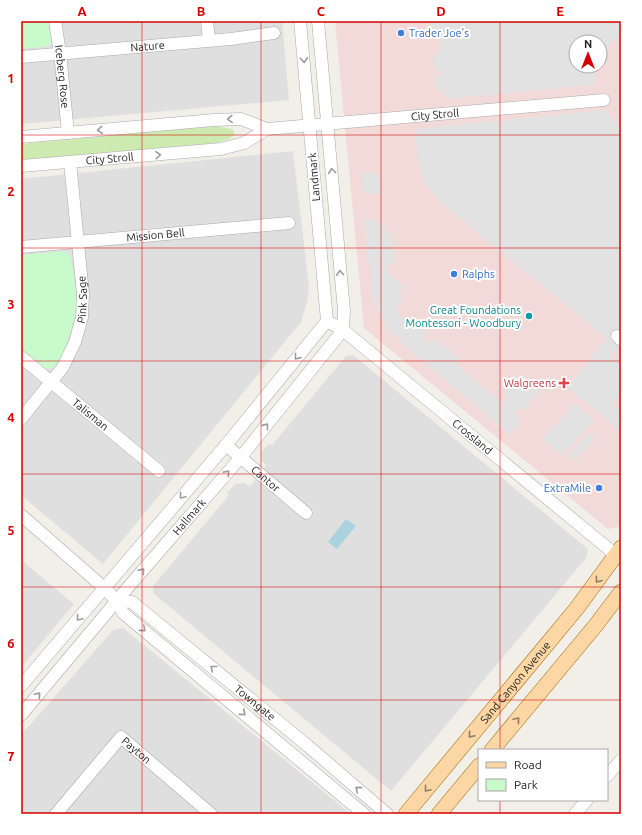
<svg xmlns="http://www.w3.org/2000/svg" width="642" height="835" font-family="Ubuntu,sans-serif">
	<style>
		.residential { fill: #e0dfdf }
		.commercial { fill: #f2dad9; fill-rule: evenodd }
		.grass { fill: #cdebb0 }
		.park { fill: #c8facc }
		.parking { fill: #e2e2e2 }
		.water { fill: #aad3df }
		.lines { fill: none; stroke-linecap: round; stroke-linejoin: round }
		.minor-casing { stroke: #a9a9a9; stroke-width: 13 }
		.major-casing { stroke: #a06b00; stroke-width: 16 }
		.minor { stroke: #fff; stroke-width: 12 }
		.major { stroke: #fcd6a4; stroke-width: 15 }
		.oneway { stroke: #9c9c9c }
		.oneway2 { stroke: #8f7c63 }
		.grid { fill: none; stroke: #d40000; stroke-width: 1; stroke-opacity: 0.55 }
		.shop-dot { fill: #3f7fe0; stroke: #fff; stroke-width: 1.5 }
		.culture-dot { fill: #0f9aa8; stroke: #fff; stroke-width: 1.5 }
		.health-dot { fill: #e0444e; stroke: #fff; stroke-width: 1.5 }
		.labels { text-anchor: middle; dominant-baseline: central; stroke-width: 4; stroke-linejoin: round; paint-order: stroke }
		.shop-label { font-size: 11px; fill: #366cbe; stroke: #fff; text-anchor: start }
		.street-label { font-size: 11px; fill: #222; stroke: #fff }
		.culture-label { font-size: 11px; fill: #0d838f; stroke: #fff; text-anchor: end }
		.health-label { font-size: 11px; fill: #be3a42; stroke: #fff; text-anchor: end }
		.neatline { fill: none; stroke: #d40000; stroke-width: 1.5 }
		.grid-label { font-size: 13px; text-anchor: middle; font-weight: bold; fill: #d40000 }
	</style>
	<rect width="100%" height="100%" fill="#f2efe9"/>
	<!-- residential -->
	<g class="residential">
		<path d="M 21,21 L 282,21 L 289,100 L 21,124 Z"/>
		<path d="M 293,151 L 309,287 L 307,302 L 301,322 L 103,564 L 21,495 L 21,179 Z"/>
		<path d="M 353,355 L 588,549 L 586,558 L 391,791 L 153,593 L 153,586 L 229,495 L 227,493 L 235,484 L 245,483 L 250,487 L 266,465 L 262,461 L 261,452 L 269,444 L 272,445 L 346,356 Z"/>
		<path d="M 21,560 L 74,604 L 21,667 Z"/>
		<path d="M 123,628 L 351,814 L 21,814 L 21,735 L 113,630 Z"/>
	</g>
	<!-- commercial -->
	<path class="commercial" d="M 335,21 L 621,21 L 621,524 L 619,527 L 608,529 L 364,328 ZM 576,42 L 600,42 L 600,66 L 576,66 Z"/>
	<!-- grass -->
	<path class="grass" d="M 215,126 L 232,129 L 234,132 L 234,135 L 229,139 L 216,143 L 21,161 L 21,144 Z"/>
	<!-- park -->
	<g class="park">
		<path d="M 21,21 L 48,21 L 51,41 L 49,46 L 21,49 Z"/>
		<path d="M 63,251 L 68,253 L 71,257 C 73,273 77,290 76,306 C 75,319 64,359 54,367 C 51,369 48,369 45,368 L 21,348 L 21,255 Z"/>
	</g>
	<!-- parking -->
	<g class="parking">
		<path d="M 432,21 L 621,21 L 621,33 L 601,54 L 600,57 L 600,42 L 576,42 L 576,66 L 598,66 L 593,85 L 445,99 L 444,90 L 437,91 L 435,77 L 442,74 L 433,66 L 435,55 L 441,50 L 439,48 L 443,42 L 425,29 Z"/>
		<path d="M 606,110 L 621,129 L 621,344 L 609,358 L 621,365 L 621,393 L 611,403 L 621,411 L 621,431 L 568,388 L 606,338 L 444,205 L 424,184 L 418,156 L 415,129 Z"/>
		<path d="M 369,172 L 370,174 L 378,174 L 380,194 L 373,194 L 362,192 L 364,186 L 362,185 L 361,173 Z"/>
		<path d="M 371,219 L 384,227 L 385,233 L 392,233 L 395,263 L 388,264 L 389,275 L 404,287 L 397,295 L 404,301 L 400,306 L 397,304 L 396,307 L 405,323 L 414,330 L 419,325 L 427,333 L 424,337 L 430,343 L 435,339 L 460,359 L 456,364 L 499,401 L 504,402 L 508,399 L 503,395 L 513,384 L 518,388 L 525,380 L 539,391 L 523,411 L 518,408 L 513,413 L 522,421 L 509,434 L 399,341 L 403,337 L 402,335 L 400,334 L 396,339 L 385,326 L 373,300 L 364,220 Z"/>
		<path d="M 575,403 L 594,421 L 562,456 L 543,439 Z"/>
		<path d="M 588,433 L 595,439 L 574,461 L 568,455 Z"/>
	</g>
	<!-- water -->
	<path class="water" d="M 346,519 L 356,526 L 337,549 L 328,542 Z"/>
	<g class="lines">
		<!-- minor casing -->
		<g class="minor-casing">
			<g id="minor">
				<path id="s1" d="M 55,21 L 60,53 L 68,133"/>
				<path d="M 207,21 L 209,40"/>
				<path id="s2" d="M 21,57 L 231,39 L 274,33"/>
				<path d="M 21,137 L 214,120 L 241,119 L 267,129"/>
				<path id="s3" d="M 21,166 L 221,149 L 244,143 L 267,129 L 604,100"/>
				<path id="s4" d="M 21,247 L 289,223"/>
				<path id="s5" d="M 327,321 L 343,330 L 616,555"/>
				<path d="M 617,336 L 621,340"/>
				<path id="s6" d="M 21,357 L 159,471"/>
				<path id="s7" d="M 21,419 L 63,367 L 75,342 L 82,317 L 83,294 L 70,162"/>
				<path id="s8" d="M 226,445 L 306,513"/>
				<path d="M 21,515 L 103,587 L 117,601 L 123,613 L 364,814"/>
				<path id="s9" d="M 117,601 L 132,602 L 308,746 L 387,814"/>
				<path d="M 21,686 L 226,445 L 327,321 L 300,21"/>
				<path id="s10" d="M 21,715 L 130,585 L 241,457 L 343,330 L 344,311 L 318,21"/>
				<path d="M 607,776 L 621,760"/>
				<path id="s11" d="M 56,814 L 121,737 L 211,814"/>
				<path d="M 575,814 L 587,800"/>
			</g>
		</g>
		<!-- major casing -->
		<g class="major-casing">
			<g id="major">
				<path d="M 492,750 L 596,625 L 621,592"/>
				<path id="s12" d="M 406,814 L 577,608 L 621,548"/>
				<path d="M 439,814 L 479,766"/>
			</g>
		</g>
		<!-- minor -->
		<use href="#minor" class="minor"/>
		<!-- major -->
		<use href="#major" class="major"/>
	</g>
	<!-- one-way arrows -->
	<defs><path id="oneway-chevron" d="M-2-3.5L2.5 0L-2 3.5" fill="none" stroke-width="1.6" stroke-linecap="round" stroke-linejoin="round"/></defs>
	<g class="oneway">
		<use href="#oneway-chevron" transform="translate(304 60) rotate(85)"/>
		<use href="#oneway-chevron" transform="translate(230 119) rotate(178)"/>
		<use href="#oneway-chevron" transform="translate(100 130) rotate(175)"/>
		<use href="#oneway-chevron" transform="translate(158 155) rotate(-5)"/>
		<use href="#oneway-chevron" transform="translate(332 171) rotate(-95)"/>
		<use href="#oneway-chevron" transform="translate(340 273) rotate(-95)"/>
		<use href="#oneway-chevron" transform="translate(297 357) rotate(129)"/>
		<use href="#oneway-chevron" transform="translate(266 426) rotate(-51)"/>
		<use href="#oneway-chevron" transform="translate(227 473) rotate(-49)"/>
		<use href="#oneway-chevron" transform="translate(182 496) rotate(130)"/>
		<use href="#oneway-chevron" transform="translate(142 571) rotate(-49)"/>
		<use href="#oneway-chevron" transform="translate(79 618) rotate(130)"/>
		<use href="#oneway-chevron" transform="translate(143 629) rotate(40)"/>
		<use href="#oneway-chevron" transform="translate(213 668) rotate(-141)"/>
		<use href="#oneway-chevron" transform="translate(38 695) rotate(-49)"/>
		<use href="#oneway-chevron" transform="translate(243 713) rotate(40)"/>
		<use href="#oneway-chevron" transform="translate(358 789) rotate(-139)"/>
	</g>
	<g class="oneway2">
		<use href="#oneway-chevron" transform="translate(598 580) rotate(127)"/>
		<use href="#oneway-chevron" transform="translate(517 720) rotate(-50)"/>
		<use href="#oneway-chevron" transform="translate(471 735) rotate(130)"/>
		<use href="#oneway-chevron" transform="translate(427 789) rotate(130)"/>
	</g>
	<!-- grid -->
	<path class="grid" d="M 142,21 L 142,814M 261,21 L 261,814M 381,21 L 381,814M 500,21 L 500,750M 21,135 L 621,135M 21,248 L 621,248M 21,361 L 621,361M 21,474 L 621,474M 21,587 L 621,587M 21,700 L 621,700M 500,800 L 500,814"/>
	<!-- markers -->
	<g class="shop-dot">
		<circle cx="401" cy="33" r="4"/>
		<circle cx="454" cy="274" r="4"/>
		<circle cx="599" cy="488" r="4"/>
	</g>
	<circle class="culture-dot" cx="529" cy="316" r="4"/>
	<path class="health-dot" d="M562 377h4v4h4v4h-4v4h-4v-4h-4v-4h4z"/>
	<g class="labels">
		<!-- shop labels -->
		<g class="shop-label">
			<text x="409" y="33">Trader Joe's</text>
			<text x="462" y="274">Ralphs</text>
			<text x="591" y="488" text-anchor="end">ExtraMile</text>
		</g>
		<!-- street labels -->
		<g class="street-label">
			<text stroke="none"><textPath href="#s2" startOffset="127">Nature</textPath></text>
			<text stroke="none"><textPath href="#s1" startOffset="56">Iceberg Rose</textPath></text>
			<text stroke="none"><textPath href="#s3" startOffset="420">City Stroll</textPath></text>
			<text stroke="none"><textPath href="#s3" startOffset="89">City Stroll</textPath></text>
			<text transform="translate(314 177) rotate(-95)">Landmark</text>
			<text stroke="none"><textPath href="#s4" startOffset="135">Mission Bell</textPath></text>
			<text stroke="none"><textPath href="#s7" startOffset="138">Pink Sage</textPath></text>
			<text stroke="none"><textPath href="#s6" startOffset="90">Talisman</textPath></text>
			<text stroke="none"><textPath href="#s5" startOffset="186">Crossland</textPath></text>
			<text stroke="none"><textPath href="#s8" startOffset="52">Cantor</textPath></text>
			<text stroke="none"><textPath href="#s10" startOffset="260">Hallmark</textPath></text>
			<text stroke="none"><textPath href="#s12" startOffset="171">Sand Canyon Avenue</textPath></text>
			<text stroke="none"><textPath href="#s9" startOffset="174">Towngate</textPath></text>
			<text stroke="none"><textPath href="#s11" startOffset="121">Payton</textPath></text>
		</g>
		<!-- culture labels -->
		<g class="culture-label">
			<text x="521" y="310">Great Foundations<tspan x="521" dy="13">Montessori - Woodbury</tspan></text>
		</g>
		<!-- health labels -->
		<g class="health-label">
			<text x="556" y="383">Walgreens</text>
		</g>
	</g>
	<!-- border -->
	<rect width="642" height="835" fill="none" stroke="#ffffff" stroke-width="44"/>
	<!-- legend -->
	<rect x="478" y="749" width="130" height="52" fill="#ffffff" stroke="#a7a7a7"/>
	<rect x="486" y="762" width="20" height="6" fill="#fcd6a4" stroke="#a7a7a7"/>
	<text x="514" y="769" font-size="12" fill="#222222">Road</text>
	<rect x="486" y="779" width="20" height="12" fill="#c8facc" stroke="#a7a7a7"/>
	<text x="514" y="789" font-size="12" fill="#222222">Park</text>
	<!-- north arrow -->
	<g transform="translate(588 54)"><circle r="19" fill="#ffffff" stroke="#a7a7a7"/>
	<path d="M0-3L7 15L0 10L-7 15Z" fill="#d40000"/>
	<text y="-6" font-size="11" font-weight="bold" text-anchor="middle" fill="#222222">N</text>
	</g>
	<rect x="22" y="22" width="598" height="791" class="neatline"/>
	<g class="grid-label">
		<text x="82" y="16">A</text>
		<text x="201" y="16">B</text>
		<text x="321" y="16">C</text>
		<text x="441" y="16">D</text>
		<text x="560" y="16">E</text>
		<text x="11" y="83">1</text>
		<text x="11" y="196">2</text>
		<text x="11" y="309">3</text>
		<text x="11" y="422">4</text>
		<text x="11" y="535">5</text>
		<text x="11" y="648">6</text>
		<text x="11" y="761">7</text>
	</g>
</svg>
